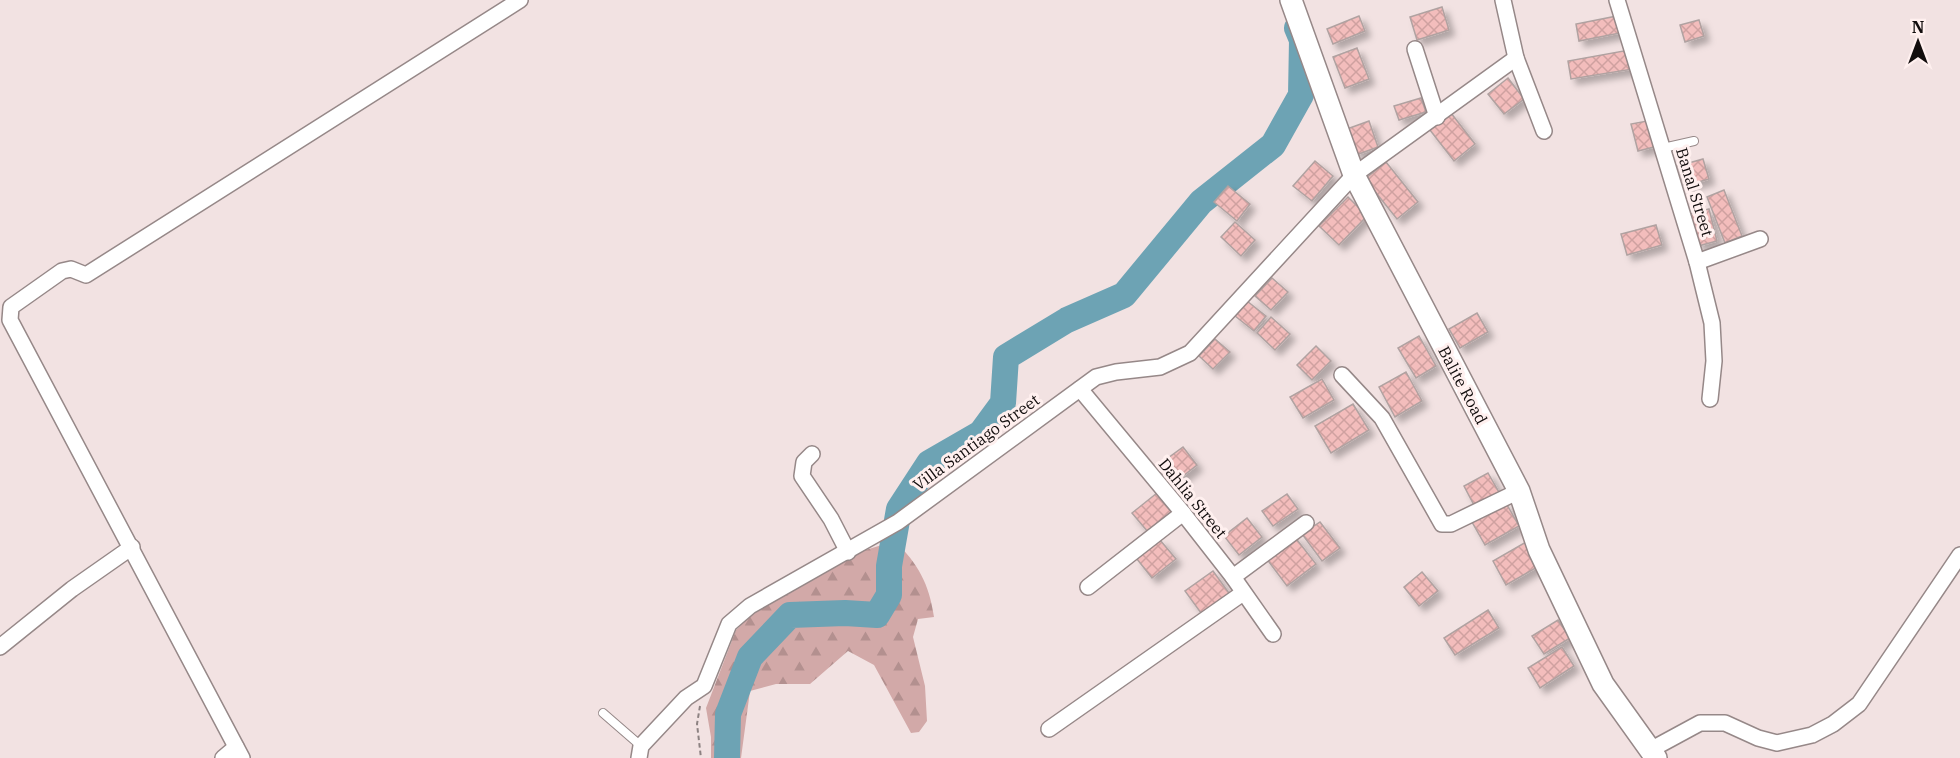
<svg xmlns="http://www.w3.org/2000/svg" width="1960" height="758" font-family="'IBM Plex Serif',serif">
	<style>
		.forest { fill: url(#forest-firs) }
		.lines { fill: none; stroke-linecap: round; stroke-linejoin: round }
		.river { stroke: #6da3b4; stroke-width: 26 }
		.building { fill: url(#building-cross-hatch); stroke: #b0a2a1; stroke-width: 1.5; filter: url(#shadow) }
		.lane-casing { stroke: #968888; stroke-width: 10 }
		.street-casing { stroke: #968888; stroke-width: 18 }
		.secondary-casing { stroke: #968888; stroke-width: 24 }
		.path { stroke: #8d8282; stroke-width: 2; stroke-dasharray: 4.5 3; stroke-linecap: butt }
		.lane { stroke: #fff; stroke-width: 8 }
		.street { stroke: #fff; stroke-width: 15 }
		.secondary { stroke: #fff; stroke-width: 21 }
		.labels { text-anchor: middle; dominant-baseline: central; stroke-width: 6; stroke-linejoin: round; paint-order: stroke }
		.street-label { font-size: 16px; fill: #120d0d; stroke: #fff0ef }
	</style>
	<defs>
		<pattern id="forest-firs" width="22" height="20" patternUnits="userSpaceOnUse" patternTransform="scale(1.5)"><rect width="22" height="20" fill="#d2a9a8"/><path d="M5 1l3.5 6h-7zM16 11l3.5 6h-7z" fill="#b3908f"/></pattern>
		<pattern id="building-cross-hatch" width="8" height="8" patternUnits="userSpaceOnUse" patternTransform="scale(1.5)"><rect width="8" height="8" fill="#f3bdbc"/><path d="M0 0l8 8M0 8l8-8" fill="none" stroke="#cfa1a0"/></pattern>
		<filter id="shadow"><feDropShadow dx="5.5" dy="5.5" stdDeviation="3" flood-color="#0004"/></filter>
	</defs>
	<rect width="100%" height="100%" fill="#f2e2e2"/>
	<!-- forest -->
	<path class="forest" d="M 895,541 C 918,564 929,583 934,617 L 918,619 L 913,637 L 925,686 L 927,721 L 919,732 L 911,733 L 874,665 L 848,651 L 810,684 L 776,684 L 750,691 L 741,758 L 711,758 L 711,737 L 706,708 L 736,630 L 756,611 L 859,552 Z"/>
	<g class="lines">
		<!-- river -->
		<path class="river" d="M 727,758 L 728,714 L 750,657 L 790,615 L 845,613 L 877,615 L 889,595 L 889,566 L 899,509 L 929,463 L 981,433 L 1003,403 L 1006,357 L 1067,320 L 1124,295 L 1201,202 L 1273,145 L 1301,95 L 1302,40 L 1297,28"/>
	</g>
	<!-- building -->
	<g class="building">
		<path d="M 1442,7 L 1449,30 L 1417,40 L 1410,17 Z"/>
		<path d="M 1359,16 L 1365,31 L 1333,44 L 1327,29 Z"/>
		<path d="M 1617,16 L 1620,33 L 1579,41 L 1576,24 Z"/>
		<path d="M 1699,20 L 1704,36 L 1685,42 L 1680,25 Z"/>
		<path d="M 1357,48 L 1369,79 L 1345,88 L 1333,57 Z"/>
		<path d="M 1629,50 L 1633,69 L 1571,79 L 1568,61 Z"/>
		<path d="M 1508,78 L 1524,99 L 1504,114 L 1488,94 Z"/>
		<path d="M 1421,98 L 1426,112 L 1399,120 L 1394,106 Z"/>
		<path d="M 1451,113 L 1475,144 L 1454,161 L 1430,130 Z"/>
		<path d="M 1369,121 L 1378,147 L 1356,155 L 1347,129 Z"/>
		<path d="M 1647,121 L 1654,147 L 1638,151 L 1631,124 Z"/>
		<path d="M 1703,159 L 1709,179 L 1684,186 L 1678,166 Z"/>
		<path d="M 1315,161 L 1333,176 L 1312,201 L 1293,186 Z"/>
		<path d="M 1386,162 L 1418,202 L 1397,219 L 1365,179 Z"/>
		<path d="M 1228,186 L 1250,204 L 1237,221 L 1214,202 Z"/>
		<path d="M 1724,190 L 1742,236 L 1725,243 L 1707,197 Z"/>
		<path d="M 1348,197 L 1367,216 L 1339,245 L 1319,226 Z"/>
		<path d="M 1709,209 L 1717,241 L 1698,246 L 1690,214 Z"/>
		<path d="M 1235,222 L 1255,240 L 1241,256 L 1221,237 Z"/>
		<path d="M 1656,225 L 1662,245 L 1627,255 L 1621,234 Z"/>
		<path d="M 1272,278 L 1288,292 L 1271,310 L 1255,296 Z"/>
		<path d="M 1247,301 L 1266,316 L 1254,331 L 1235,316 Z"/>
		<path d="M 1477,313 L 1488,332 L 1460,348 L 1449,329 Z"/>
		<path d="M 1271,317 L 1290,334 L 1275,350 L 1257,333 Z"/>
		<path d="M 1419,336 L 1436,366 L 1416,378 L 1398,348 Z"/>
		<path d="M 1215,339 L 1230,352 L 1213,369 L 1199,356 Z"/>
		<path d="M 1316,346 L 1331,361 L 1312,380 L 1297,365 Z"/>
		<path d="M 1406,372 L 1422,401 L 1395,417 L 1379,387 Z"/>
		<path d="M 1322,379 L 1334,400 L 1303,418 L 1290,397 Z"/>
		<path d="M 1353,404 L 1369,430 L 1331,453 L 1315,426 Z"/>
		<path d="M 1183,447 L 1197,465 L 1178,480 L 1164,461 Z"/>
		<path d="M 1488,473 L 1500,494 L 1475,507 L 1464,486 Z"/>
		<path d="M 1157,493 L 1172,512 L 1148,532 L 1132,513 Z"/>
		<path d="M 1287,494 L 1298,509 L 1273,526 L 1262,511 Z"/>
		<path d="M 1506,503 L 1519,526 L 1485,545 L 1472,522 Z"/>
		<path d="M 1247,518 L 1262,537 L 1239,555 L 1224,536 Z"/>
		<path d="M 1320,522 L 1340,548 L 1322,561 L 1302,534 Z"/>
		<path d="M 1294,536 L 1316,564 L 1287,586 L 1266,558 Z"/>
		<path d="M 1160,540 L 1176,559 L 1152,578 L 1137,559 Z"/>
		<path d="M 1526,542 L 1539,566 L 1506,585 L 1493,561 Z"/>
		<path d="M 1213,571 L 1229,593 L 1201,613 L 1185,591 Z"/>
		<path d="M 1422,572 L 1438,591 L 1419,606 L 1404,587 Z"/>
		<path d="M 1488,610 L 1499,628 L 1455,655 L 1444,638 Z"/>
		<path d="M 1558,620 L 1570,638 L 1544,654 L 1532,636 Z"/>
		<path d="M 1562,647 L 1574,666 L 1540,688 L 1528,668 Z"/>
	</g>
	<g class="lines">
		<!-- lane casing -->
		<g class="lane-casing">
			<g id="lane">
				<path d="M 1663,148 L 1694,141"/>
				<path d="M 603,713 L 641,746"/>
			</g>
		</g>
		<!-- street casing -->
		<g class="street-casing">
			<g id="street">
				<path d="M 1503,0 L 1516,58 L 1544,131"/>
				<path d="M 1617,0 L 1697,262 L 1712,323 L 1714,361 L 1710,399"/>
				<path d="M 1415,49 L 1437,117"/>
				<path d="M 1697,262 L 1760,239"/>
				<path d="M 1342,375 L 1382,418 L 1442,524 L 1451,524 L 1519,491"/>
				<path d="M 1080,389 L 1183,513 L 1233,577 L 1273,634"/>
				<path d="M 812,454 L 804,462 L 802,476 L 831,519 L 848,552"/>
				<path d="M 1233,577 L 1306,523"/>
				<path d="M 1088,587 L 1183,513"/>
				<path d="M 0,647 L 72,589 L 132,547"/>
				<path d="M 1049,729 L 1243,593"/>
				<path d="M 1652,749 L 1700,723 L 1725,723 L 1758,738 L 1777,743 L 1812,735 L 1833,724 L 1859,704 L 1960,555"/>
				<path d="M 223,758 L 236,747"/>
				<path d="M 242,758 L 10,320 L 11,307 L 62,271 L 71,269 L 86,275 L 520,0"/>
				<path d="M 639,758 L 641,746 L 686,698 L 704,686 L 729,624 L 750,606 L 898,522 L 1096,377 L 1116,372 L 1160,367 L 1190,353 L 1354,175 L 1516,58"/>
			</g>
		</g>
		<!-- secondary casing -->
		<g class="secondary-casing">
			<path id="secondary" d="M 1291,0 L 1354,175 L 1519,491 L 1539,550 L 1603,684 L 1656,758"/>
		</g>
		<!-- path -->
		<path class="path" d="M 700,706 L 697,724 L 701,758"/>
		<!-- lane -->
		<use href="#lane" class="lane"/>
		<!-- street -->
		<use href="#street" class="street"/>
		<!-- secondary -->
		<use href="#secondary" class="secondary"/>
	</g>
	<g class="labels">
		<!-- street labels -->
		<g class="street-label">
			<text transform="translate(1695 192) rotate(73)">Banal Street</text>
			<text transform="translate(1463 385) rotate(62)">Balite Road</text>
			<text transform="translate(976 442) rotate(-36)">Villa Santiago Street</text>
			<text transform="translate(1193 498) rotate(51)">Dahlia Street</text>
		</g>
	</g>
	<!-- north arrow -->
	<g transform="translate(1918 42)" stroke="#fff0ef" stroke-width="4.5" paint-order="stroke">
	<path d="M0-4.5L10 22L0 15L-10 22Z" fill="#120d0d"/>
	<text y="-9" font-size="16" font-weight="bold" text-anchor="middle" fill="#120d0d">N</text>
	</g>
</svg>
